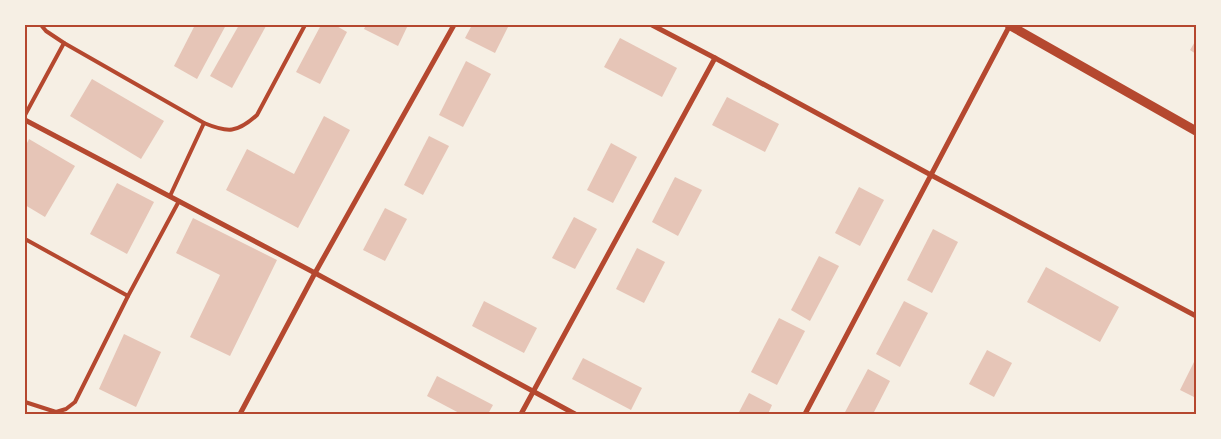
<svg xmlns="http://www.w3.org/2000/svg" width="1221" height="439" font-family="Lato,sans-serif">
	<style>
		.building { fill: #e6c5b7 }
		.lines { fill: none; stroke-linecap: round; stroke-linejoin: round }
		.service { stroke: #b5482f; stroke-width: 4 }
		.minor { stroke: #b5482f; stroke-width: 5 }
		.tertiary { stroke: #b5482f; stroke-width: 9 }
		.neatline { fill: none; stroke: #b5482f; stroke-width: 2 }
	</style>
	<rect width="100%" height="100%" fill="#f6efe4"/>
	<!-- building -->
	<g class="building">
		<path d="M 195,25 L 226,25 L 197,79 L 174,66 Z"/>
		<path d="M 239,25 L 264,25 L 266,26 L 232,88 L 210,76 Z"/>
		<path d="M 321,25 L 335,25 L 347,32 L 320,84 L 296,72 Z"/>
		<path d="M 366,25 L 408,25 L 398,46 L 364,29 Z"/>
		<path d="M 472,25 L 509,25 L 495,53 L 465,38 Z"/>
		<path d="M 620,38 L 677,68 L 662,97 L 604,67 Z"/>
		<path d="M 1196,40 L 1196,54 L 1190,50 Z"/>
		<path d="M 466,61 L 491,74 L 463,127 L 439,115 Z"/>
		<path d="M 92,79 L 164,121 L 141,159 L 70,116 Z"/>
		<path d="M 727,97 L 779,124 L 765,152 L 712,125 Z"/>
		<path d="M 324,116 L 350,130 L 298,228 L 226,190 L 247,149 L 294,174 Z"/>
		<path d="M 429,136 L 449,146 L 423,195 L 404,185 Z"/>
		<path d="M 29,139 L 75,166 L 45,217 L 25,205 L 25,147 Z"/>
		<path d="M 611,143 L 637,157 L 613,203 L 587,190 Z"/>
		<path d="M 675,177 L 702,190 L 678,236 L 652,222 Z"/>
		<path d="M 117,183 L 154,202 L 127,254 L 90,234 Z"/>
		<path d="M 859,187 L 884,200 L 860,246 L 835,233 Z"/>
		<path d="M 385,208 L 407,219 L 385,261 L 363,250 Z"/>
		<path d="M 574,217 L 597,229 L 575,269 L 552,258 Z"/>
		<path d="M 193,218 L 277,260 L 230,356 L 190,337 L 220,275 L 176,253 Z"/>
		<path d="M 933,229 L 958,242 L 932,293 L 907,280 Z"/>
		<path d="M 637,248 L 665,262 L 644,303 L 616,289 Z"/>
		<path d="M 819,256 L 839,266 L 810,321 L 791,310 Z"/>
		<path d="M 1046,267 L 1119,307 L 1100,342 L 1027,302 Z"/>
		<path d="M 484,301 L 537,328 L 524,353 L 472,326 Z"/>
		<path d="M 904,301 L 928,313 L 900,367 L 876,354 Z"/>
		<path d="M 779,318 L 805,331 L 777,385 L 751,372 Z"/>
		<path d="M 124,334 L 161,352 L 136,407 L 99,389 Z"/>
		<path d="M 987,350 L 1012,363 L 994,397 L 969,384 Z"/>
		<path d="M 583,358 L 642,388 L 631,410 L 572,379 Z"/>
		<path d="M 1196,358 L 1196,398 L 1180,390 Z"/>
		<path d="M 868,369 L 890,381 L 873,414 L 844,414 Z"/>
		<path d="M 437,376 L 493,405 L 488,414 L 461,414 L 427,396 Z"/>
		<path d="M 749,393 L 772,405 L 768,414 L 738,414 Z"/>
	</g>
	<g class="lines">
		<!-- service -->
		<g class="service">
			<path d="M 64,43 L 204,123 C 228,133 237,133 257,115 L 305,25"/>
			<path d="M 25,115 L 64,43 L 46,31 L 41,25"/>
			<path d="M 170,196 L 204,123"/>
			<path d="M 25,239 L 128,296"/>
			<path d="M 25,402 L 56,412 L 66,409 L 75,402 L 128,296 L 179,201"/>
		</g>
		<!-- minor -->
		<g class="minor">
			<path d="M 652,25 L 715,58 L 931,175 L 1196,316"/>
			<path d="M 25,120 L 315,273 L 575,414"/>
			<path d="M 240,414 L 315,273 L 454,25"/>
			<path d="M 521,414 L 715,58"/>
			<path d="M 805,414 L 1010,25"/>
		</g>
		<!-- tertiary -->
		<path class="tertiary" d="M 1009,25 L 1196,131"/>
	</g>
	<!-- border -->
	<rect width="1221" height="439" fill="none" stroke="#f6efe4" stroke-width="52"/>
	<rect x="26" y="26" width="1169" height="387" class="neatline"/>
</svg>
